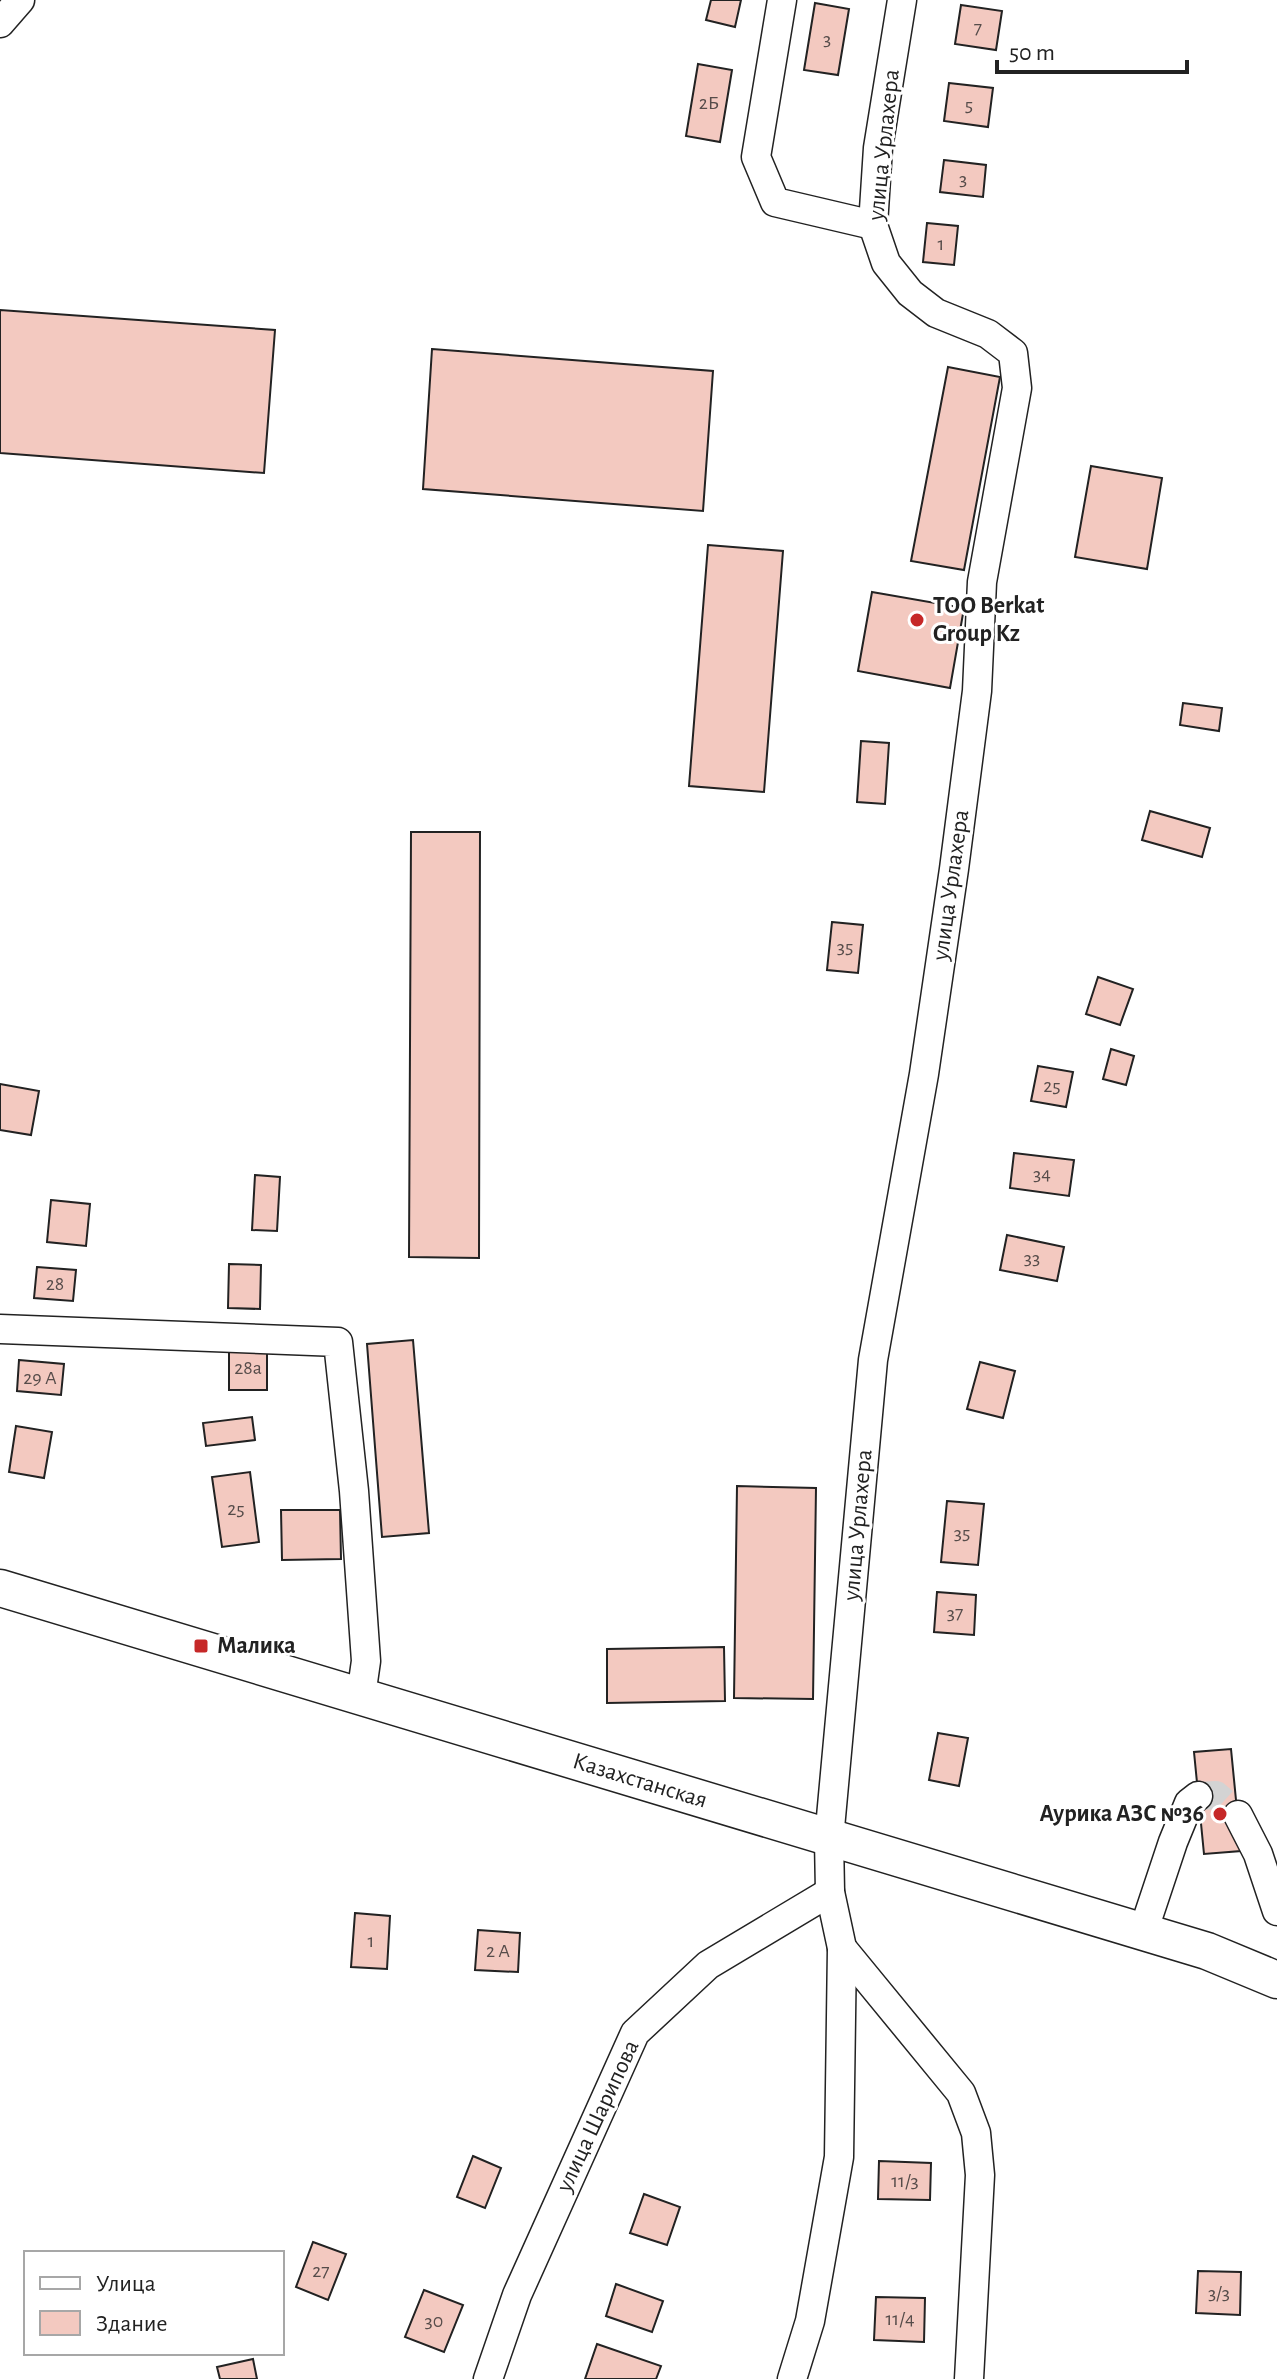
<svg xmlns="http://www.w3.org/2000/svg" width="1277" height="2379" font-family="'Alegreya Sans',sans-serif">
	<style>
		.building { fill: #f3c9c0; stroke: #222; stroke-width: 2 }
		.lines { fill: none; stroke-linecap: round; stroke-linejoin: round }
		.minor-tunnel { stroke: #d3d3d3; stroke-width: 28; stroke-dasharray: 28 14; stroke-linecap: butt }
		.minor-casing { stroke: #222; stroke-width: 31 }
		.major-casing { stroke: #222; stroke-width: 39 }
		.minor { stroke: #fff; stroke-width: 28 }
		.major { stroke: #fff; stroke-width: 36 }
		.poi-dot { fill: #c62828; stroke: #fff; stroke-width: 3 }
		.labels { text-anchor: middle; dominant-baseline: central; stroke-width: 6; stroke-linejoin: round; paint-order: stroke }
		.number-label { font-size: 20px; fill: #564c4a }
		.street-label { font-size: 24px; fill: #222; stroke: #fff }
		.poi-label { font-size: 24px; font-weight: bold; fill: #222; stroke: #fff; text-anchor: start }
	</style>
	<rect width="100%" height="100%" fill="#fff"/>
	<!-- building -->
	<g class="building">
		<path d="M 711,0 L 741,0 L 735,27 L 706,20 Z"/>
		<path d="M 815,3 L 849,9 L 838,75 L 804,70 Z"/>
		<path d="M 961,5 L 1002,11 L 996,50 L 955,44 Z"/>
		<path d="M 698,64 L 732,70 L 720,142 L 686,136 Z"/>
		<path d="M 949,83 L 993,88 L 988,127 L 944,121 Z"/>
		<path d="M 944,160 L 986,165 L 983,197 L 940,192 Z"/>
		<path d="M 927,223 L 958,226 L 954,265 L 923,262 Z"/>
		<path d="M 0,310 L 275,330 L 264,473 L 0,453 Z"/>
		<path d="M 432,349 L 713,371 L 703,511 L 423,489 Z"/>
		<path d="M 948,367 L 1000,377 L 964,570 L 911,561 Z"/>
		<path d="M 1091,466 L 1162,478 L 1147,569 L 1075,557 Z"/>
		<path d="M 708,545 L 783,551 L 764,792 L 689,786 Z"/>
		<path d="M 872,592 L 964,608 L 950,688 L 858,671 Z"/>
		<path d="M 1183,703 L 1222,708 L 1219,731 L 1180,725 Z"/>
		<path d="M 861,741 L 889,743 L 885,804 L 857,802 Z"/>
		<path d="M 1150,811 L 1210,828 L 1202,857 L 1142,840 Z"/>
		<path d="M 411,832 L 480,832 L 479,1258 L 409,1257 Z"/>
		<path d="M 832,922 L 863,925 L 858,973 L 827,970 Z"/>
		<path d="M 1098,977 L 1133,989 L 1120,1025 L 1086,1014 Z"/>
		<path d="M 1111,1049 L 1134,1056 L 1126,1085 L 1103,1079 Z"/>
		<path d="M 1038,1066 L 1073,1072 L 1066,1107 L 1031,1101 Z"/>
		<path d="M 0,1084 L 39,1091 L 31,1135 L 0,1130 Z"/>
		<path d="M 1014,1153 L 1074,1160 L 1069,1196 L 1010,1188 Z"/>
		<path d="M 255,1175 L 280,1177 L 277,1231 L 252,1230 Z"/>
		<path d="M 51,1200 L 90,1204 L 86,1246 L 47,1242 Z"/>
		<path d="M 1007,1235 L 1064,1247 L 1057,1281 L 1000,1270 Z"/>
		<path d="M 229,1264 L 261,1265 L 260,1309 L 228,1308 Z"/>
		<path d="M 37,1267 L 76,1270 L 73,1301 L 34,1298 Z"/>
		<path d="M 413,1340 L 429,1533 L 382,1537 L 367,1344 Z"/>
		<rect x="229" y="1346" width="38" height="44"/>
		<path d="M 19,1360 L 64,1364 L 61,1395 L 17,1391 Z"/>
		<path d="M 980,1362 L 1015,1371 L 1003,1418 L 967,1409 Z"/>
		<path d="M 252,1417 L 255,1440 L 206,1446 L 203,1423 Z"/>
		<path d="M 16,1426 L 52,1432 L 44,1478 L 9,1472 Z"/>
		<path d="M 250,1472 L 259,1542 L 222,1547 L 212,1477 Z"/>
		<path d="M 737,1486 L 816,1488 L 813,1699 L 734,1698 Z"/>
		<path d="M 947,1501 L 984,1504 L 978,1565 L 941,1562 Z"/>
		<path d="M 281,1510 L 340,1510 L 341,1559 L 282,1560 Z"/>
		<path d="M 937,1592 L 976,1595 L 974,1635 L 934,1632 Z"/>
		<path d="M 724,1647 L 725,1701 L 607,1703 L 607,1649 Z"/>
		<path d="M 938,1733 L 968,1738 L 959,1786 L 929,1780 Z"/>
		<path d="M 1231,1749 L 1241,1851 L 1204,1854 L 1194,1752 Z"/>
		<path d="M 355,1913 L 390,1916 L 387,1969 L 351,1967 Z"/>
		<path d="M 478,1930 L 520,1933 L 518,1972 L 475,1970 Z"/>
		<path d="M 473,2156 L 501,2168 L 485,2208 L 457,2197 Z"/>
		<path d="M 879,2161 L 931,2163 L 930,2200 L 878,2199 Z"/>
		<path d="M 644,2194 L 680,2207 L 667,2245 L 630,2233 Z"/>
		<path d="M 313,2242 L 346,2254 L 328,2300 L 296,2287 Z"/>
		<path d="M 1198,2271 L 1241,2272 L 1240,2315 L 1196,2313 Z"/>
		<path d="M 616,2284 L 663,2301 L 652,2332 L 606,2316 Z"/>
		<path d="M 424,2290 L 463,2305 L 444,2352 L 405,2337 Z"/>
		<path d="M 876,2297 L 925,2298 L 924,2342 L 874,2340 Z"/>
		<path d="M 597,2344 L 661,2366 L 656,2379 L 585,2379 Z"/>
		<path d="M 253,2359 L 257,2379 L 220,2379 L 217,2367 Z"/>
	</g>
	<g class="lines">
		<!-- minor-tunnel -->
		<path class="minor-tunnel" d="M 1198,1796 L 1216,1795 L 1238,1815"/>
		<!-- minor casing -->
		<g class="minor-casing">
			<g id="minor">
				<path d="M 782,0 L 756,157 L 775,202 L 873,225"/>
				<path d="M 0,23 L 20,0"/>
				<path d="M 0,1329 L 338,1342 L 354,1491 L 366,1661 L 361,1696"/>
				<path d="M 1238,1815 L 1258,1854 L 1277,1911"/>
				<path d="M 1143,1932 L 1173,1842 L 1189,1803 L 1198,1796"/>
				<path d="M 842,1948 L 961,2093 L 976,2133 L 980,2175 L 969,2379"/>
				<path d="M 488,2379 L 517,2295 L 635,2033 L 708,1965 L 830,1892"/>
				<path d="M 792,2379 L 810,2321 L 839,2157 L 842,1948 L 830,1892 L 829,1839 L 873,1360 L 924,1074 L 954,869 L 977,691 L 982,582 L 1017,388 L 1013,353 L 988,334 L 936,313 L 910,293 L 886,263 L 873,225 L 878,148 L 902,0"/>
			</g>
		</g>
		<!-- major casing -->
		<g class="major-casing">
			<path id="major" d="M 0,1588 L 1207,1951 L 1277,1980"/>
		</g>
		<!-- minor -->
		<use href="#minor" class="minor"/>
		<!-- major -->
		<use href="#major" class="major"/>
	</g>
	<!-- markers -->
	<g class="poi-dot">
		<circle cx="917" cy="620" r="8"/>
		<rect x="193" y="1638" width="16" height="16" rx="4"/>
		<circle cx="1220" cy="1814" r="8"/>
	</g>
	<g class="labels">
		<!-- number labels -->
		<g class="number-label">
			<text x="978" y="28">7</text>
			<text x="827" y="39">3</text>
			<text x="709" y="103">2Б</text>
			<text x="969" y="105">5</text>
			<text x="963" y="179">3</text>
			<text x="941" y="244">1</text>
			<text x="845" y="947">35</text>
			<text x="1052" y="1086">25</text>
			<text x="1042" y="1174">34</text>
			<text x="1032" y="1258">33</text>
			<text x="55" y="1284">28</text>
			<text x="248" y="1368">28а</text>
			<text x="40" y="1378">29 А</text>
			<text x="236" y="1509">25</text>
			<text x="962" y="1533">35</text>
			<text x="955" y="1613">37</text>
			<text x="371" y="1941">1</text>
			<text x="498" y="1951">2 А</text>
			<text x="905" y="2181">11/3</text>
			<text x="321" y="2271">27</text>
			<text x="1219" y="2293">3/3</text>
			<text x="900" y="2319">11/4</text>
			<text x="434" y="2321">30</text>
		</g>
		<!-- street labels -->
		<g class="street-label">
			<text transform="translate(884 145) rotate(-84)">улица Урлахера</text>
			<text transform="translate(951 885) rotate(-82)">улица Урлахера</text>
			<text transform="translate(858 1525) rotate(-85)">улица Урлахера</text>
			<text transform="translate(640 1781) rotate(17)">Казахстанская</text>
			<text transform="translate(598 2116) rotate(-65)">улица Шарипова</text>
		</g>
		<!-- poi labels -->
		<g class="poi-label">
			<text x="933" y="606">ТОО Berkat<tspan x="933" dy="28">Group Kz</tspan></text>
			<text x="217" y="1646">Малика</text>
			<text x="1204" y="1814" text-anchor="end">Аурика АЗС №36</text>
		</g>
	</g>
	<!-- legend -->
	<rect x="24" y="2251" width="260" height="104" fill="#ffffff" stroke="#a7a7a7" stroke-width="2"/>
	<rect x="40" y="2277" width="40" height="12" fill="#ffffff" stroke="#a7a7a7" stroke-width="2"/>
	<text x="96" y="2291" font-size="24" fill="#222222">Улица</text>
	<rect x="40" y="2311" width="40" height="24" fill="#f3c9c0" stroke="#a7a7a7" stroke-width="2"/>
	<text x="96" y="2331" font-size="24" fill="#222222">Здание</text>
	<!-- scale -->
	<path d="M997 60v12h190v-12" fill="none" stroke="#222222" stroke-width="4"/>
	<text x="1009" y="60" font-size="24" fill="#222222" stroke="#ffffff" stroke-width="6" paint-order="stroke">50 m</text>
</svg>
